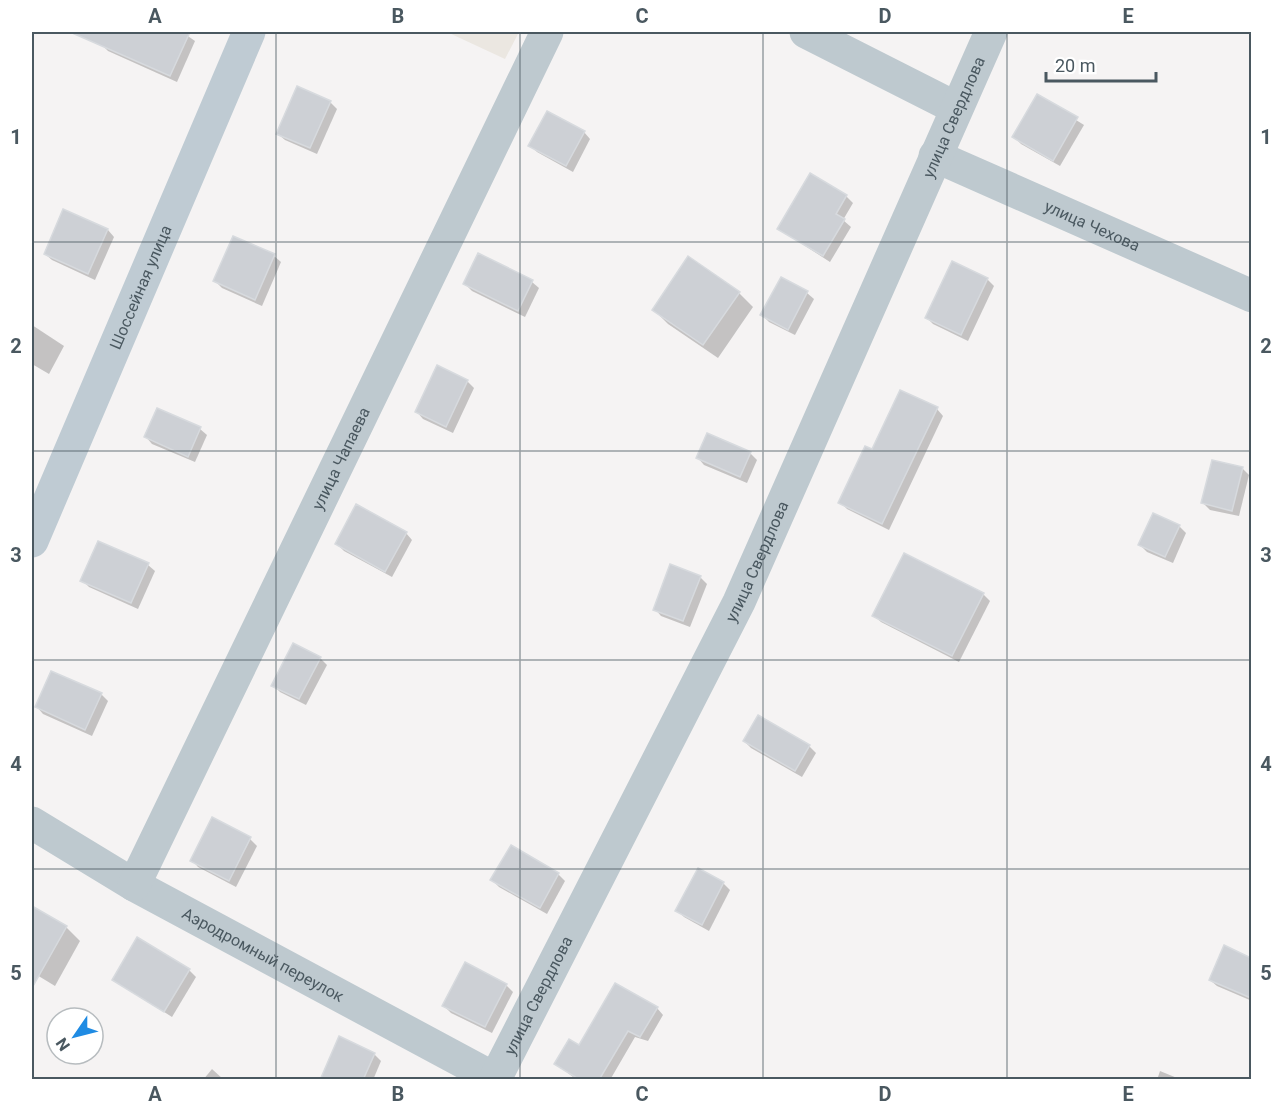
<svg xmlns="http://www.w3.org/2000/svg" width="1283" height="1111" viewBox="0 0 1283 1111" font-family="Roboto,sans-serif">
  <rect width="100%" height="100%" fill="#f5f3f3"/>
  <!-- commercial -->
  <polygon fill="#ebe7e1" points="447,32 519,32 505,59"/>
  <!-- shadow -->
  <g fill="#0003">
    <polygon points="106,32 182,32 195,41 177,82 108,51 101,44"/>
    <polygon points="1038,96 1084,125 1060,166 1021,144 1014,137"/>
    <polygon points="330,102 337,109 317,154 285,140 278,134"/>
    <polygon points="584,132 590,139 573,172 537,152 530,145"/>
    <polygon points="846,196 853,203 843,220 851,227 830,262 779,229"/>
    <polygon points="64,211 108,230 114,237 95,280 52,260 45,254"/>
    <polygon points="479,255 532,282 539,288 525,317 472,291 465,284"/>
    <polygon points="274,256 281,262 262,306 222,288 215,281"/>
    <polygon points="987,279 994,286 968,341 933,324 926,317"/>
    <polygon points="739,293 753,307 718,358 668,324 654,310"/>
    <polygon points="807,293 814,299 795,335 769,322 762,315"/>
    <polygon points="32,325 64,346 49,374 32,364"/>
    <polygon points="467,381 474,388 453,433 423,419 417,412"/>
    <polygon points="937,409 943,416 889,530 847,509 840,502 873,451"/>
    <polygon points="200,429 207,435 195,462 152,444 146,437"/>
    <polygon points="750,453 757,460 747,483 704,465 698,458"/>
    <polygon points="1242,468 1249,475 1239,516 1210,510 1203,503"/>
    <polygon points="1179,526 1186,533 1173,563 1147,552 1140,545"/>
    <polygon points="406,533 412,540 392,577 344,551 337,544"/>
    <polygon points="148,565 155,571 138,609 89,587 82,580"/>
    <polygon points="700,577 707,584 690,627 661,616 655,609"/>
    <polygon points="983,594 990,601 959,662 881,622 874,616"/>
    <polygon points="320,658 327,665 306,705 280,692 273,685"/>
    <polygon points="101,694 108,701 92,736 43,714 37,707"/>
    <polygon points="744,741 809,746 816,753 802,777 751,748"/>
    <polygon points="213,819 250,839 257,846 236,887 198,867 192,860"/>
    <polygon points="511,847 559,875 565,881 547,914 499,887 492,880"/>
    <polygon points="723,883 730,890 709,931 684,917 677,910"/>
    <polygon points="32,907 66,927 80,941 55,986 32,972"/>
    <polygon points="1225,947 1252,959 1252,1001 1217,986 1210,980"/>
    <polygon points="189,970 196,977 172,1017 114,980"/>
    <polygon points="506,985 513,992 492,1033 451,1013 444,1006"/>
    <polygon points="657,1008 663,1015 648,1041 635,1037 610,1080 577,1080 556,1064 580,1047"/>
    <polygon points="374,1054 381,1061 373,1080 322,1080"/>
    <polygon points="212,1069 224,1080 203,1080"/>
    <polygon points="1160,1071 1182,1080 1157,1080"/>
  </g>
  <!-- building -->
  <g fill="#cdd0d5" stroke="#d7dade" stroke-width="1.5">
    <polygon points="70,32 190,32 170,76"/>
    <polygon points="297,86 331,101 310,148 276,134"/>
    <polygon points="1037,94 1078,117 1053,161 1012,137"/>
    <polygon points="547,111 585,131 566,166 528,146"/>
    <polygon points="810,173 847,195 836,214 845,219 823,256 777,229"/>
    <polygon points="63,209 108,229 88,274 44,254"/>
    <polygon points="233,236 275,254 255,300 213,281"/>
    <polygon points="478,253 533,280 518,311 463,284"/>
    <polygon points="688,256 740,292 703,345 652,310"/>
    <polygon points="952,261 988,278 961,335 925,318"/>
    <polygon points="781,277 808,291 788,330 760,315"/>
    <polygon points="437,365 468,380 446,427 415,412"/>
    <polygon points="900,390 938,407 882,524 838,503 865,446 872,449"/>
    <polygon points="157,408 201,427 188,457 144,437"/>
    <polygon points="707,433 751,452 740,477 696,458"/>
    <polygon points="1212,460 1243,467 1232,511 1201,503"/>
    <polygon points="356,504 407,532 385,572 335,544"/>
    <polygon points="1153,513 1180,525 1165,557 1138,545"/>
    <polygon points="98,541 149,563 131,603 80,581"/>
    <polygon points="904,553 984,593 952,656 872,616"/>
    <polygon points="670,564 701,576 683,621 653,610"/>
    <polygon points="293,643 321,657 299,699 271,686"/>
    <polygon points="51,671 102,693 85,730 35,707"/>
    <polygon points="758,715 810,745 795,771 743,741"/>
    <polygon points="212,817 251,837 229,881 190,861"/>
    <polygon points="511,845 559,873 540,908 490,880"/>
    <polygon points="698,868 724,882 702,925 675,911"/>
    <polygon points="32,906 67,926 32,988"/>
    <polygon points="137,937 190,969 164,1012 112,980"/>
    <polygon points="1224,945 1251,958 1251,998 1209,980"/>
    <polygon points="465,962 507,984 485,1027 442,1006"/>
    <polygon points="615,983 658,1007 640,1037 628,1031 599,1080 580,1080 554,1064 569,1039 579,1045"/>
    <polygon points="339,1036 375,1053 363,1080 320,1080"/>
  </g>
  <g fill="none" stroke-linecap="round" stroke-linejoin="round">
    <!-- minor -->
    <g stroke="#bec9cf" stroke-width="33">
      <polyline points="806,32 956,108"/>
      <path id="s1" d="M935 156 1252 296"/>
      <path id="s2" d="M32 823 134 885 497 1080"/>
      <path id="s3" d="M134 885 547 32"/>
      <path id="s4" d="M495 1079 739 602 991 32"/>
    </g>
    <!-- secondary -->
    <path stroke="#bfcbd3" stroke-width="33" id="s5" d="M32 541 249 32"/>
  </g>
  <!-- grid -->
  <path fill="none" stroke="#4a5860" stroke-width="1.5" stroke-opacity="0.55" d="M276 32V1080M520 32V1080M763 32V1080M1007 32V1080M32 242H1252M32 451H1252M32 660H1252M32 869H1252"/>
  <g text-anchor="middle" dominant-baseline="central" stroke-width="4.5" stroke-linejoin="round" paint-order="stroke">
    <!-- street labels -->
    <g font-size="16" fill="#4a5860" stroke="#fff">
      <text stroke="none"><textPath href="#s4" startOffset="1066">улица Свердлова</textPath></text>
      <text stroke="none"><textPath href="#s1" startOffset="172">улица Чехова</textPath></text>
      <text stroke="none"><textPath href="#s5" startOffset="276">Шоссейная улица</textPath></text>
      <text stroke="none"><textPath href="#s3" startOffset="474">улица Чапаева</textPath></text>
      <text stroke="none"><textPath href="#s4" startOffset="580">улица Свердлова</textPath></text>
      <text stroke="none"><textPath href="#s2" startOffset="266">Аэродромный переулок</textPath></text>
      <text stroke="none"><textPath href="#s4" startOffset="94">улица Свердлова</textPath></text>
    </g>
  </g>
  <!-- border -->
  <rect width="1283" height="1111" fill="none" stroke="#ffffff" stroke-width="66"/>
  <!-- north arrow -->
  <g transform="translate(75 1036) rotate(235)"><circle r="28" fill="#ffffff" stroke="#b7bcbf" stroke-width="1.5"/>
  <path d="M0-4.5L10 22L0 15L-10 22Z" fill="#1f8be3"/>
  <text y="-9" font-size="16" font-weight="bold" text-anchor="middle" fill="#4a5860">N</text>
  </g>
  <!-- scale -->
  <path d="M1046 72v9h110v-9" fill="none" stroke="#4a5860" stroke-width="3"/>
  <text x="1055" y="72" font-size="18" fill="#4a5860" stroke="#ffffff" stroke-width="4.5" paint-order="stroke">20 m</text>
  <rect x="33" y="33" width="1217" height="1045" fill="none" stroke="#4a5860" stroke-width="2"/>
  <g font-size="20" text-anchor="middle" font-weight="bold" fill="#4a5860">
    <text x="155" y="23">A</text>
    <text x="398" y="23">B</text>
    <text x="642" y="23">C</text>
    <text x="885" y="23">D</text>
    <text x="1128" y="23">E</text>
    <text x="16" y="144">1</text>
    <text x="1266" y="144">1</text>
    <text x="16" y="353">2</text>
    <text x="1266" y="353">2</text>
    <text x="16" y="562">3</text>
    <text x="1266" y="562">3</text>
    <text x="16" y="771">4</text>
    <text x="1266" y="771">4</text>
    <text x="16" y="980">5</text>
    <text x="1266" y="980">5</text>
    <text x="155" y="1101">A</text>
    <text x="398" y="1101">B</text>
    <text x="642" y="1101">C</text>
    <text x="885" y="1101">D</text>
    <text x="1128" y="1101">E</text>
  </g>
</svg>
